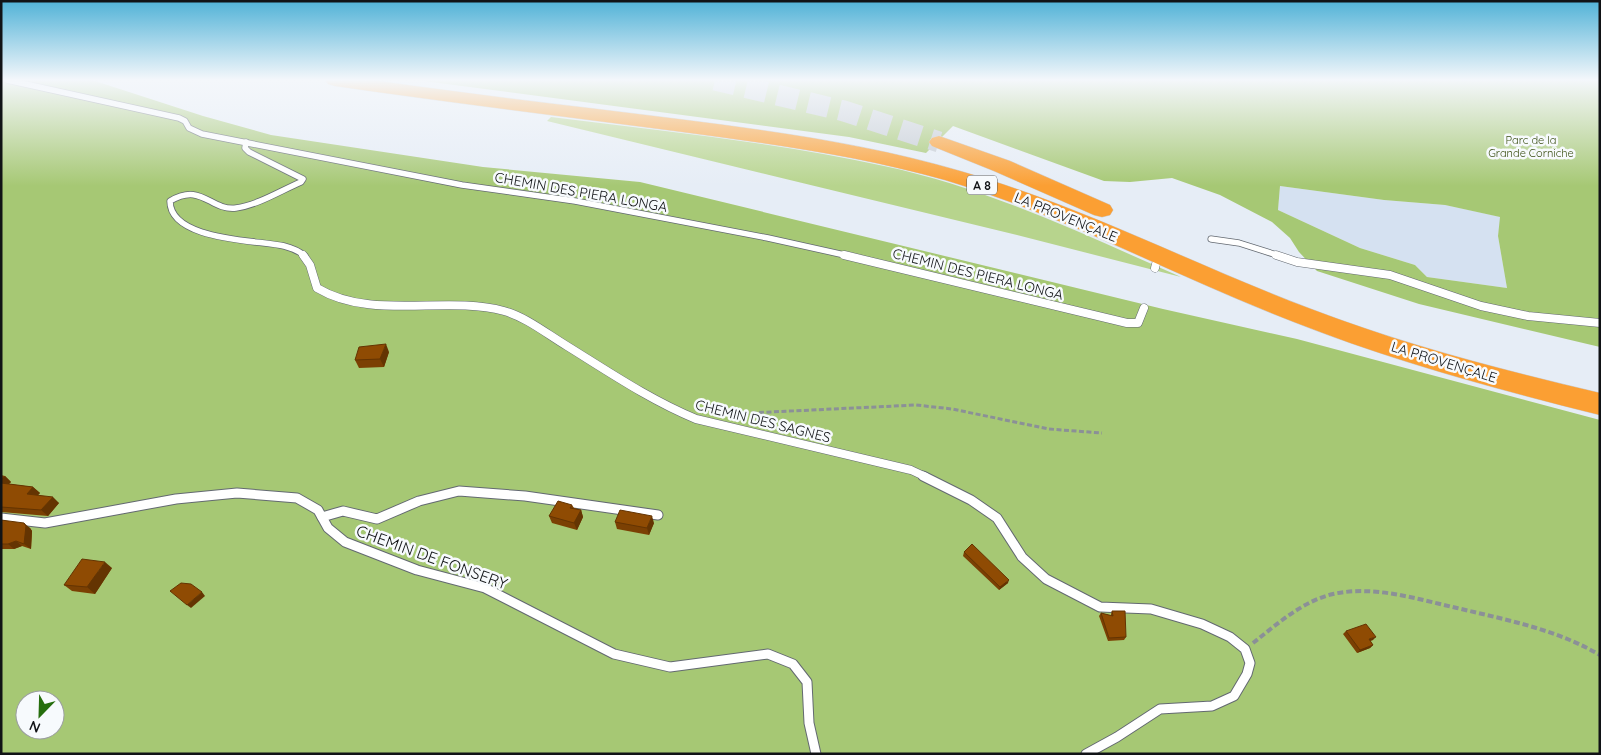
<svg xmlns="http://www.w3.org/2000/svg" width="1601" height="755" viewBox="0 0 1601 755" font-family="Quicksand,sans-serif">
  <rect width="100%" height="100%" fill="#e6edf6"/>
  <!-- built -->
  <polygon fill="#d5e1f1" points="1280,186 1384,200 1445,205 1501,217 1498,236 1507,288 1427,277 1415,265 1360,248 1278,210"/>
  <!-- green -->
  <path fill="#b7d48d" d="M551 117C662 131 775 142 884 166 988 188 1085 235 1181 277L1017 235 547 121Z"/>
  <!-- forest -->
  <g fill="#a6c874" fill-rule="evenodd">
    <path d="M1 80H92L203 116 271 135 483 167 640 182 1163 309 1297 339 1600 420V754H1ZM25 700H55V730H25Z"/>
    <path d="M416 80H1600V347L1419 304 1317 271 1299 252 1290 238 1272 222 1220 195 1172 178 1130 182 1104 181 953 126 926 153 849 137ZM1280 186 1384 200 1445 205 1500 217 1498 236 1507 288 1427 277 1415 265 1360 248 1278 210Z"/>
  </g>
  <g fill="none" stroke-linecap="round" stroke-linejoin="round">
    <!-- motorway-tunnel -->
    <polyline stroke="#c6ccd4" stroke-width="21" stroke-dasharray="21 11" stroke-linecap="butt" points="715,80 844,111 939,142"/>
    <defs>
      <g id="service-far2">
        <polyline points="7,80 179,118 185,121 189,128 202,134 462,185 575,201 768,238 849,256"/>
        <path d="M246 142 245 148 249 152 303 179 301 182C280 191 258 205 236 208 210 211 202 182 170 201 170 241 258 240 284 246 292 248 299 251 305 256"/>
        <polyline points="1211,239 1239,243 1280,256"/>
      </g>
      <g id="service-far1">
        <path d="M303 255 310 265 317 288C372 321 445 295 504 311 526 317 547 334 567 346 609 372 650 400 696 419L911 470 926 477"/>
        <polyline points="844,255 1127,323 1138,323 1144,308"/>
        <polyline points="1276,255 1297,262 1390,275 1481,306 1528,316 1600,323"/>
        <polyline points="1155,268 1156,264"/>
      </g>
      <g id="service">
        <polyline points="923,476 971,500 997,518 1022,557 1046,579 1100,607 1151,609 1202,624 1230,637 1245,649 1250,663 1247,674 1234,696 1212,706 1160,709 1117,737 1086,754"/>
        <polyline points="322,517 343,511 377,519 419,501 459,491 525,496 658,515"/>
        <polyline points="1,518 45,523 176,499 237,493 297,498 318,510 328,528 345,542 417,570 485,588 614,654 670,667 768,654 793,664 807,682 809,723 816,754"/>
      </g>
      <g id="motorway">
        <path d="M325 80H373C474 95 576 106 678 119 773 131 868 144 960 171 1082 206 1194 265 1311 309 1405 345 1502 370 1600 393V415C1496 389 1393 361 1294 322 1177 277 1066 216 945 180 857 155 766 143 675 131 576 118 477 106 377 92L335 86 328 84Z"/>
        <polygon points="939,136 1010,161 1110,205 1113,210 1110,215 1102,217 1094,215 994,171 932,146 929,142 932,138"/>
      </g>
    </defs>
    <!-- service-far2 casing -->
    <use href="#service-far2" stroke="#636971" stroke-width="7"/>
    <!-- service-far1 casing -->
    <use href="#service-far1" stroke="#636971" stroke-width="9"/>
    <!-- service casing -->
    <use href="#service" stroke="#636971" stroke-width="11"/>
    <!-- motorway casing -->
    <use href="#motorway" stroke="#cbcbcc" stroke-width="1"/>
    <!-- path-far1 -->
    <polyline stroke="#8b9097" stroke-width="3" stroke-dasharray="5 2.5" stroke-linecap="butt" points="729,414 916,405 952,409 1049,429 1102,433"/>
    <!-- path -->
    <path stroke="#8b9097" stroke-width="4" stroke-dasharray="6 3" stroke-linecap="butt" d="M1253 643C1277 624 1303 601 1333 594 1374 585 1417 599 1457 608 1507 620 1555 629 1600 655"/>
    <!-- service-far2 -->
    <use href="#service-far2" stroke="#fff" stroke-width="5.5"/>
    <!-- service-far1 -->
    <use href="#service-far1" stroke="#fff" stroke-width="8"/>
    <!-- service -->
    <use href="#service" stroke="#fff" stroke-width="9"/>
    <!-- motorway -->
    <use href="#motorway" fill="#fb9f33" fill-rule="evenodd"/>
  </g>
  <!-- wall -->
  <g fill="#7b4003">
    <polygon points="389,352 384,367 359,368 355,360"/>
    <polygon points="1,475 5,476 11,482 9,484 33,487 40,493 37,495 59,503 48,516 1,512"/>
    <polygon points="572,505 574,508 581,510 583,517 577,530 552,523 549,516"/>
    <polygon points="1,520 30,528 32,531 31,549 22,546 14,549 1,549"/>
    <polygon points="615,522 654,523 649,535 617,529"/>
    <polygon points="964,552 1008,583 999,590 963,556"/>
    <polygon points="112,568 95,594 72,591 64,585"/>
    <polygon points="1112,611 1126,637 1124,640 1108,641 1099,616 1101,613 1111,616 1111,614"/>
    <polygon points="1346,631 1373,640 1370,641 1373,645 1370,648 1357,653 1343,634"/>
  </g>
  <!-- shaded-wall -->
  <g fill="#643402">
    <polygon points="386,344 389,352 384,367 380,359"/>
    <polygon points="5,476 11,482 4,488 1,486 1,479"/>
    <polygon points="33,487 40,493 34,500 27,494"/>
    <polygon points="53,497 59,503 48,516 41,510"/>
    <polygon points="581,510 583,517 577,530 574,523"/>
    <polygon points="652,516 654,523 649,535 647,528"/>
    <polygon points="24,523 30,528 32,531 31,549 24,544"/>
    <polygon points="16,541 22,546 14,549 8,544"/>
    <polygon points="105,562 112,568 95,594 87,587"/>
    <polygon points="1009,580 1008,583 999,590 1000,587"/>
    <polygon points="202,592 205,596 191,608 187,605"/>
    <polygon points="1376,637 1373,640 1365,642 1369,639"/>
    <polygon points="1373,645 1370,648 1357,653 1360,650"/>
  </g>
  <!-- building -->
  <g fill="#8f4b03" stroke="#643402">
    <polygon points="386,344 380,359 355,360 359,347"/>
    <polygon points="1,483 33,487 27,494 53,497 41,510 1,507"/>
    <polygon points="558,501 572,505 570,508 581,510 574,523 549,516"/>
    <polygon points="620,510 652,516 647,528 615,522"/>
    <polygon points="1,520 24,523 26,526 24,544 16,541 8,544 1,544"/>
    <polygon points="972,544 1009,580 1000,587 964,552"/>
    <polygon points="82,559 105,562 87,587 64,585"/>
    <polygon points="181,583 191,584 202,592 187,605 170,591"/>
    <polygon points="1112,611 1125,611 1126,637 1109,638 1101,613 1113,616"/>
    <polygon points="1366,624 1376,637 1369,639 1373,645 1360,650 1346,631"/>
  </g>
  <!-- sky -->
  <linearGradient id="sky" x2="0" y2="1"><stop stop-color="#50b2d7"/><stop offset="0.43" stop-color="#f4f7fb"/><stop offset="1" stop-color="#f4f7fb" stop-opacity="0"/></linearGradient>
  <rect width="1601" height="186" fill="url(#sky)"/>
  <g text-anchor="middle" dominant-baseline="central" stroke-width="5" stroke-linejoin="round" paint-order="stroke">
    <!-- far-park labels -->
    <g font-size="11" fill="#394e12" stroke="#f7fafd">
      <text x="1531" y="140">Parc de la<tspan x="1531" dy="13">Grande Corniche</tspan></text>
    </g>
    <!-- shield labels -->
    <rect fill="#f7fafd" stroke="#56585b" stroke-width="1" x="967" y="175.5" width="30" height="19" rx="4"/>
    <g font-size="12" font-weight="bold" fill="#111316">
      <text x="982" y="185">A 8</text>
    </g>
    <!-- street labels -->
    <g font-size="14" fill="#111316" stroke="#f7fafd">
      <text transform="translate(581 192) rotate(10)">CHEMIN DES PIERA LONGA</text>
      <text transform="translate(1066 217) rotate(22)">LA PROVENÇALE</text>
      <text transform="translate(978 274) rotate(14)">CHEMIN DES PIERA LONGA</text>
      <text transform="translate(1444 362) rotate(17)">LA PROVENÇALE</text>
      <text transform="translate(763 421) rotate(14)">CHEMIN DES SAGNES</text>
    </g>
    <!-- near-street labels -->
    <g font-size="16" fill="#111316" stroke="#f7fafd">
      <text transform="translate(432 557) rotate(20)">CHEMIN DE FONSERY</text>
    </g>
  </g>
  <!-- border -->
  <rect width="1601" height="755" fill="none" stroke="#111316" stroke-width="5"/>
  <!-- north arrow -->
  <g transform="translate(40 715) rotate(203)"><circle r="24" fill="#f7fafd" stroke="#9b9ea1"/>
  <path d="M0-4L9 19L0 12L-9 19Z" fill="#266e0e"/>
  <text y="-8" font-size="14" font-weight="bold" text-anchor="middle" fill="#111316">N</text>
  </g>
</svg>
